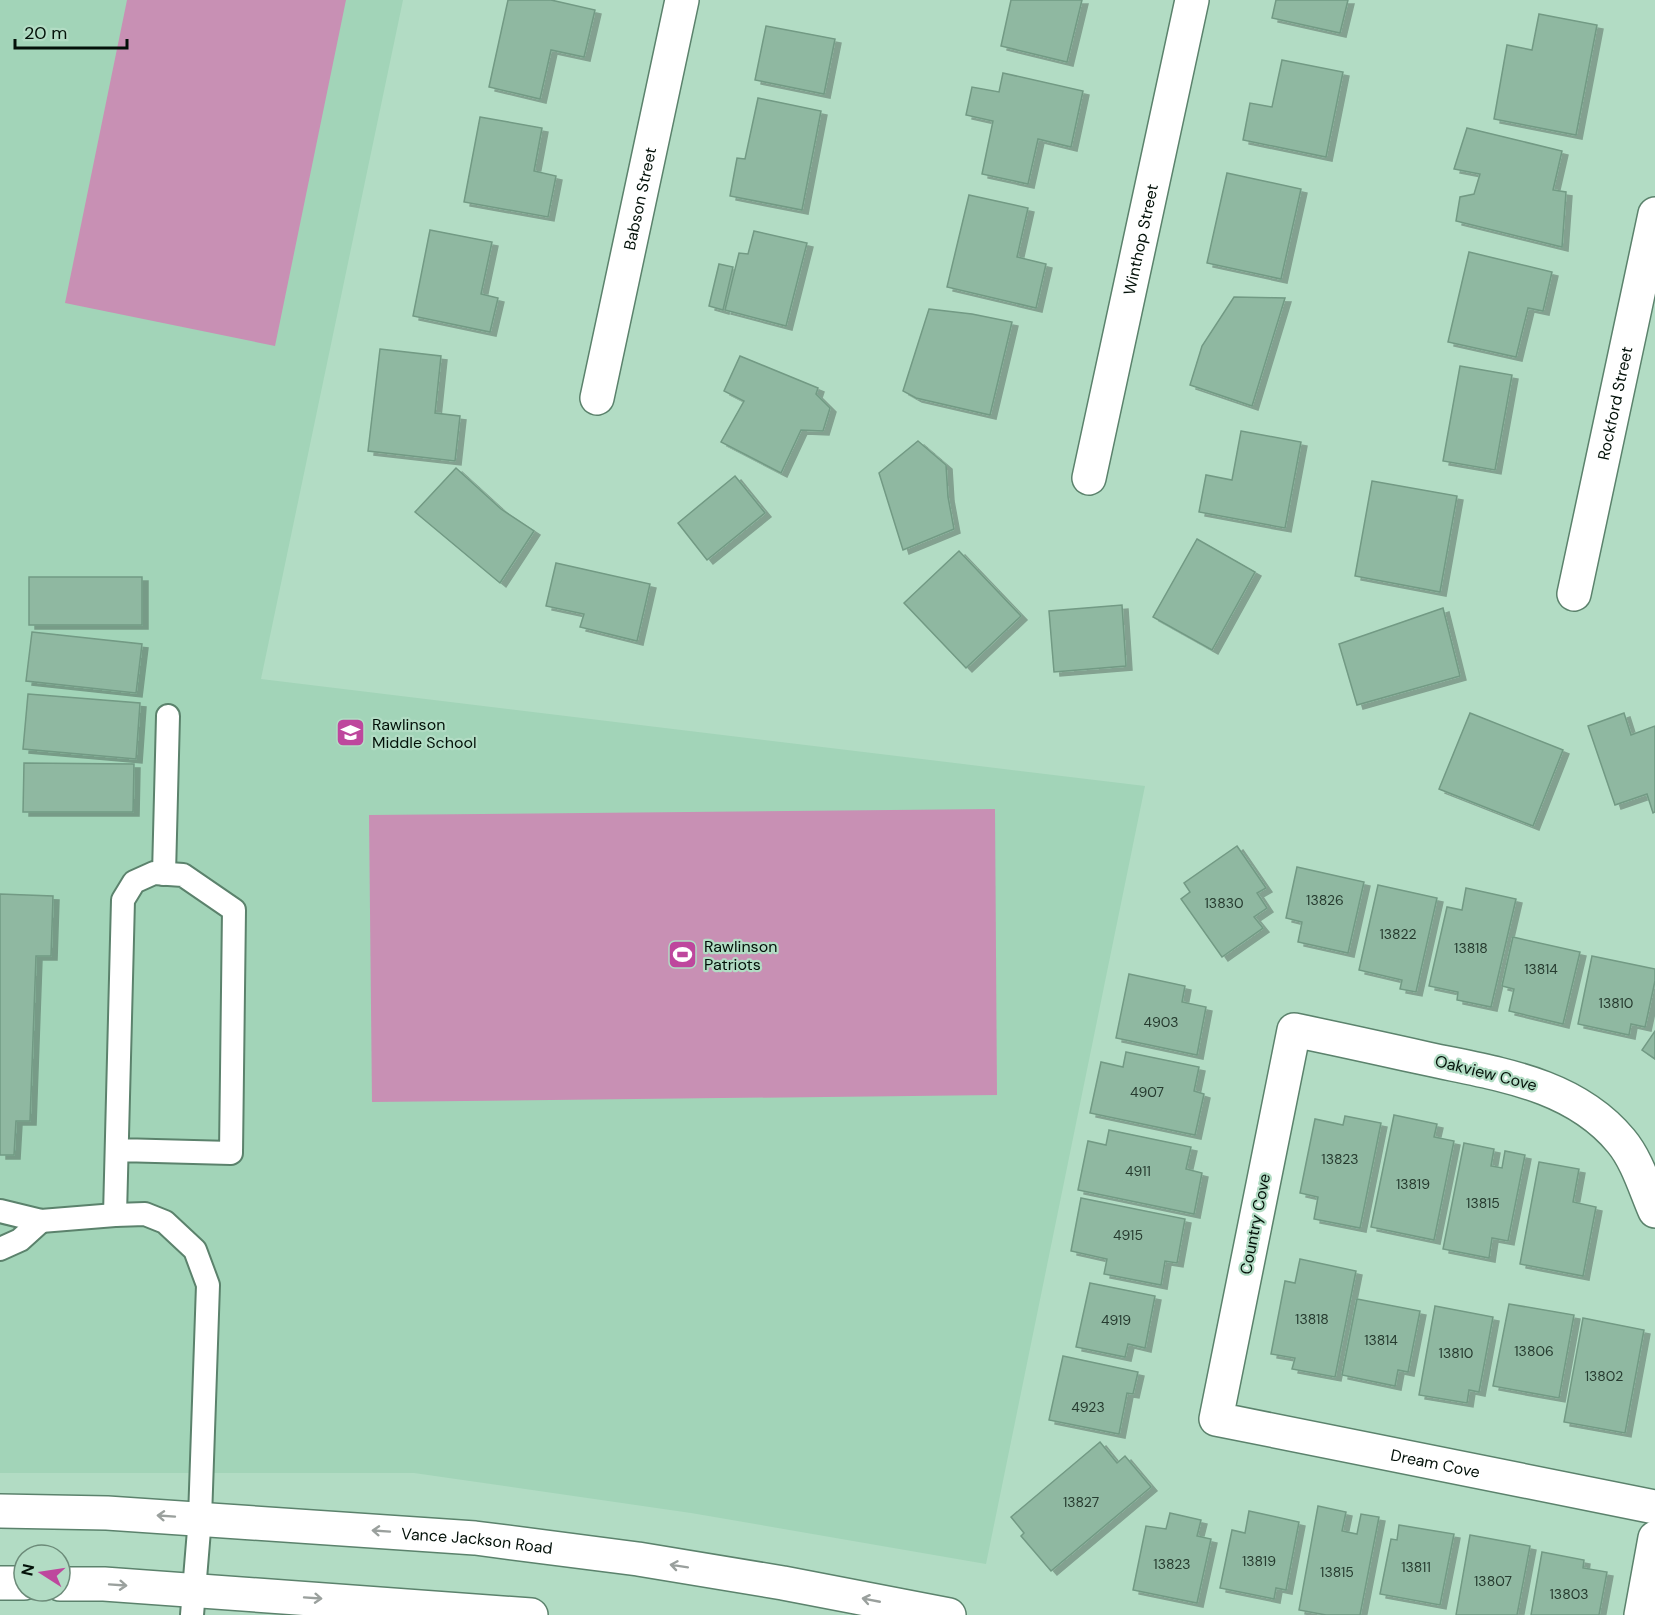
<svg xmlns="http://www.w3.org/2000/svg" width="1655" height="1615" viewBox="0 0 1655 1615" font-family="'DM Sans',sans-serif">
  <defs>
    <filter id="shadow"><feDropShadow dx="6" dy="4" stdDeviation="0" flood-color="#0004"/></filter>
  </defs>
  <rect width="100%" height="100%" fill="#b2dcc4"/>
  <!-- built -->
  <polygon fill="#a2d4b8" points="0,0 403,0 261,679 1145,786 986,1564 691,1513 414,1473 0,1473"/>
  <!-- green -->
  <g fill="#c890b4">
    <polygon points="127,0 346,0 275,346 65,303"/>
    <polygon points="995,809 997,1095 372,1102 369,815"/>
  </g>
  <!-- building -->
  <g fill="#8fb8a1" stroke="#729a84" stroke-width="1.5" filter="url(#shadow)">
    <polygon points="508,0 551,0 595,10 584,57 551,50 540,99 489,87"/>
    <polygon points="1011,0 1082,0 1067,62 1001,46"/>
    <polygon points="1276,0 1348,0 1340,33 1272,18"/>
    <polygon points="1539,14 1597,25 1576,135 1494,119 1507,45 1532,50"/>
    <polygon points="766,26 835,39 824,94 755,80"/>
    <polygon points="1282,60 1343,72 1326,157 1243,140 1250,103 1272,107"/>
    <polygon points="1003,73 1083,91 1071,147 1038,139 1028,184 982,174 993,121 966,115 972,87 999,92"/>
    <polygon points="758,98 821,111 802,210 730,196 737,158 745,159"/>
    <polygon points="480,117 542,128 534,171 556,176 548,217 464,202"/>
    <polygon points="1467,128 1562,151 1553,190 1566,192 1562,247 1456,221 1460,197 1474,194 1480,174 1454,169"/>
    <polygon points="1227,173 1301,189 1281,279 1207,263"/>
    <polygon points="969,195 1028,208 1017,257 1046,264 1036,308 947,287"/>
    <polygon points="430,230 492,242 481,294 498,298 490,332 413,316"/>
    <polygon points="754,231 807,243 786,326 725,310 739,253 748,254"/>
    <polygon points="1469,252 1552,272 1543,311 1528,308 1516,357 1448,342"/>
    <polygon points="719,264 733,267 723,310 709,306"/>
    <polygon points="1234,297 1285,298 1252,406 1190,385 1202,346"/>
    <polygon points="929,309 972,314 1012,322 990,415 916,398 903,391"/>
    <polygon points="380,349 441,356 435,413 460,416 455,461 368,451"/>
    <polygon points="740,356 818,388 816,394 830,408 823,431 801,430 781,473 721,442 744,401 724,391"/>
    <polygon points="1460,366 1512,375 1495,470 1443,461"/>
    <polygon points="1241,431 1301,442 1285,528 1199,512 1206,475 1232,480"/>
    <polygon points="918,441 946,465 948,497 954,529 903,550 879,473"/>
    <polygon points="456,468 501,509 534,531 500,583 415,512"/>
    <polygon points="735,476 765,513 707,560 678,523"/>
    <polygon points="1372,481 1457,496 1440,592 1355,576"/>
    <polygon points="1197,539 1255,572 1212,650 1153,617"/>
    <polygon points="959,551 1021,616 966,668 904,603"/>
    <polygon points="556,563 650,584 637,641 580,627 584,614 546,606"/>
    <rect x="29" y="577" width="113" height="48"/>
    <polygon points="1122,605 1126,666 1054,672 1049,611"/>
    <polygon points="1443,608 1460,676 1357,705 1339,644"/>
    <polygon points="32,632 142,644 136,693 26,681"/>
    <polygon points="28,694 140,703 136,759 23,749"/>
    <polygon points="1470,713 1563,750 1533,826 1439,789"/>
    <polygon points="1624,713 1631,735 1655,726 1655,812 1653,813 1647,794 1615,805 1588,726"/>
    <polygon points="24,763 134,764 133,812 23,812"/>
    <polygon points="1237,846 1266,888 1257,893 1267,908 1254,917 1263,928 1222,957 1181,899 1190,892 1184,883"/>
    <polygon points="1297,867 1364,882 1348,953 1298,942 1302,922 1286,918"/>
    <polygon points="1378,885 1437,898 1416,992 1400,989 1402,980 1359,970"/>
    <polygon points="1466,888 1516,899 1491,1007 1457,1000 1458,992 1429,986 1447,907 1462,910"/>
    <polygon points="0,894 53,896 51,956 36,956 30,1121 16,1121 14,1155 0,1155"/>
    <polygon points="1513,937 1580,952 1563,1024 1509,1011 1514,989 1502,986"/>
    <polygon points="1592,956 1655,969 1655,981 1645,1027 1631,1024 1629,1035 1578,1024"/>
    <polygon points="1129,974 1185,986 1182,1002 1206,1007 1197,1055 1116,1038"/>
    <polygon points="1655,1031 1655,1059 1642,1050"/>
    <polygon points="1126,1052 1199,1067 1194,1091 1204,1094 1195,1135 1090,1113 1101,1062 1123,1067"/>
    <polygon points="1394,1115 1437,1124 1434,1137 1454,1141 1434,1240 1371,1227"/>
    <polygon points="1345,1116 1381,1123 1360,1228 1314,1219 1318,1197 1300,1193 1315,1119 1343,1125"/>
    <polygon points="1109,1130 1191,1147 1186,1169 1202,1173 1194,1214 1078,1190 1088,1141 1106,1145"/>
    <polygon points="1464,1143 1494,1149 1491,1166 1502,1168 1505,1151 1525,1155 1508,1241 1492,1238 1489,1258 1443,1249"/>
    <polygon points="1539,1162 1579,1169 1573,1202 1596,1207 1583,1276 1520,1264"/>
    <polygon points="1081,1198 1185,1219 1177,1263 1165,1261 1161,1285 1104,1274 1107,1259 1071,1251"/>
    <polygon points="1300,1259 1356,1271 1335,1377 1292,1369 1295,1358 1271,1354 1285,1281 1295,1283"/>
    <polygon points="1090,1283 1155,1296 1145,1348 1128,1344 1125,1357 1076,1347"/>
    <polygon points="1357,1299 1420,1311 1408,1372 1398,1370 1395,1386 1342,1375"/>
    <polygon points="1509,1304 1574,1315 1559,1398 1493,1386"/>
    <polygon points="1435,1306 1493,1317 1479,1392 1469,1390 1467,1403 1419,1395"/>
    <polygon points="1583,1318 1644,1330 1625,1433 1564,1422"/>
    <polygon points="1063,1356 1138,1372 1133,1394 1127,1393 1119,1434 1049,1420"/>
    <polygon points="1100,1442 1117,1463 1125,1456 1151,1487 1051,1571 1021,1536 1024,1533 1011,1517"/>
    <polygon points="1318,1506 1346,1512 1342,1531 1357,1534 1361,1514 1379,1517 1360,1615 1326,1615 1299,1610"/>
    <polygon points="1249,1511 1299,1522 1286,1590 1276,1588 1274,1599 1220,1588 1232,1530 1245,1533"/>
    <polygon points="1170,1513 1201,1520 1197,1536 1211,1539 1197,1603 1133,1590 1146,1526 1166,1529"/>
    <polygon points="1399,1525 1454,1534 1440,1605 1380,1594 1391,1539 1397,1540"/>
    <polygon points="1470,1535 1530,1546 1517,1615 1456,1615"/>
    <polygon points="1542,1552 1584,1560 1583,1568 1607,1572 1599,1615 1531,1615"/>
  </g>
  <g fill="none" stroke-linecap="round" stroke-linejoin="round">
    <defs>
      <g id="service">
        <polyline points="164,874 168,716"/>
        <polyline points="0,1211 41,1221 115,1215 145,1214 165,1222 195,1250 208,1285 200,1518 192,1615"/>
        <polyline points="115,1215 123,900 134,882 154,873 183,875 234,910 231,1153 118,1150"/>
        <polyline points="0,1249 20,1240 41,1221"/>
      </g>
      <g id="minor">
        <path id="s1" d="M597 398 682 0"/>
        <path id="s2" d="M1089 478 1192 0"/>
        <path id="s3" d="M1574 594 1655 214"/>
        <path id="s4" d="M1655 1211C1645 1188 1637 1160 1621 1141 1573 1083 1497 1074 1428 1059 1383 1049 1338 1039 1294 1030L1216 1419 1655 1507"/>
        <polyline points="1641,1615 1655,1538"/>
      </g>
      <g id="secondary">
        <path id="s5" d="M0 1511 107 1513 475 1538 638 1559 783 1583 949 1615"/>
        <polyline points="0,1583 24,1583"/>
        <polyline points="60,1584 104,1584 531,1615"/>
      </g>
    </defs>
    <!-- service casing -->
    <use href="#service" stroke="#5b826c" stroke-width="26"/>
    <!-- minor casing -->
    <use href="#minor" stroke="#5b826c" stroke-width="36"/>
    <!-- secondary casing -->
    <use href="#secondary" stroke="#5b826c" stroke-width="36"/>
    <!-- service -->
    <use href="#service" stroke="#fff" stroke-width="22"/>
    <!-- minor -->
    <use href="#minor" stroke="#fff" stroke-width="33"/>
    <!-- secondary -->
    <use href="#secondary" stroke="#fff" stroke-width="33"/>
  </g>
  <!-- one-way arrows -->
  <defs><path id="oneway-shaft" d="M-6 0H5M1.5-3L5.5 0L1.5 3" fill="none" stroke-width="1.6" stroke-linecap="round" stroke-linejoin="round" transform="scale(1.5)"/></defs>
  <g stroke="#9aa09d">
    <use href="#oneway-shaft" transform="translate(166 1516) rotate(-176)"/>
    <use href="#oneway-shaft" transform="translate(381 1531) rotate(-176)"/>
    <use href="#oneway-shaft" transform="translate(679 1566) rotate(-171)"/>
    <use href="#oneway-shaft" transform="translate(118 1585) rotate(4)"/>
    <use href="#oneway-shaft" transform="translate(313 1598) rotate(4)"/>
    <use href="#oneway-shaft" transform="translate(871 1600) rotate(-169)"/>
  </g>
  <!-- icons -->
  <defs>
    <symbol id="school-square" viewBox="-11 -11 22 22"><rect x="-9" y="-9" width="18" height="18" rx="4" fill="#be479d" stroke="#b2dcc4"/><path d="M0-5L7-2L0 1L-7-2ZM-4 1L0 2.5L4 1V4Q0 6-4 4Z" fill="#fff"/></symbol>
    <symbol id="stadium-square" viewBox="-11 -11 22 22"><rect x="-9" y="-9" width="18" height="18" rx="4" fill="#be479d" stroke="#b2dcc4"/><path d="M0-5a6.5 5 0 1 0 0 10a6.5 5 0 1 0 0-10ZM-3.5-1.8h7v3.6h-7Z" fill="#fff"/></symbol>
  </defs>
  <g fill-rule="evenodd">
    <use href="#school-square" x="334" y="716" width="33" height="33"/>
    <use href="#stadium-square" x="666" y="938" width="33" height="33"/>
  </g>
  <g text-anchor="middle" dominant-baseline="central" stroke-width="4.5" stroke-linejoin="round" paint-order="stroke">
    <!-- number labels -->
    <g font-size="14" fill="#263b2f">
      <text x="1325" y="900">13826</text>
      <text x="1224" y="903">13830</text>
      <text x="1398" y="934">13822</text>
      <text x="1471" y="948">13818</text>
      <text x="1541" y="969">13814</text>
      <text x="1616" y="1003">13810</text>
      <text x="1161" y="1022">4903</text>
      <text x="1147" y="1092">4907</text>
      <text x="1340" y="1159">13823</text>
      <text x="1138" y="1171">4911</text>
      <text x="1413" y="1184">13819</text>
      <text x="1483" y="1203">13815</text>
      <text x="1128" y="1235">4915</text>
      <text x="1312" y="1319">13818</text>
      <text x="1116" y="1320">4919</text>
      <text x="1381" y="1340">13814</text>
      <text x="1534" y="1351">13806</text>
      <text x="1456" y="1353">13810</text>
      <text x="1604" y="1376">13802</text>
      <text x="1088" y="1407">4923</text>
      <text x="1081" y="1502">13827</text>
      <text x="1259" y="1561">13819</text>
      <text x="1172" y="1564">13823</text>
      <text x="1416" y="1567">13811</text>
      <text x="1337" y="1572">13815</text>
      <text x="1493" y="1581">13807</text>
      <text x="1569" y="1594">13803</text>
    </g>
    <!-- street labels -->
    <g font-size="16" fill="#031109" stroke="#b2dcc4">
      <text stroke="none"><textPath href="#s1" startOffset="204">Babson Street</textPath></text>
      <text stroke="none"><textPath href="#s2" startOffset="244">Winthop Street</textPath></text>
      <text stroke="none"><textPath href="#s3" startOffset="195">Rockford Street</textPath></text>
      <text transform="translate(1486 1073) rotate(14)">Oakview Cove</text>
      <text transform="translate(1255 1224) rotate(-79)">Country Cove</text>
      <text stroke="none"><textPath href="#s4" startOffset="1050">Dream Cove</textPath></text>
      <text stroke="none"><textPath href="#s5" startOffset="478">Vance Jackson Road</textPath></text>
    </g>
    <!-- poi labels -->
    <g font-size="16" fill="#031109" stroke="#b2dcc4" text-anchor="start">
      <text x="372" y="724">Rawlinson<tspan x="372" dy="18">Middle School</tspan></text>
      <text x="704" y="946">Rawlinson<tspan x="704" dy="18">Patriots</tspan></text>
    </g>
  </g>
  <!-- north arrow -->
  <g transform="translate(42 1573) rotate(282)"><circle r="28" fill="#b2dcc4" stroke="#6c8b79" stroke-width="1.5"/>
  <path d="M0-4.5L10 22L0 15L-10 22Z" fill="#be479d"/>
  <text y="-9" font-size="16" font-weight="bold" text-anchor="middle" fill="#031109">N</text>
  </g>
  <!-- scale -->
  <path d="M15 39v9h112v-9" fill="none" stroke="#031109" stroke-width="3"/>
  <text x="24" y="39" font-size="18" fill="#031109" stroke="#b2dcc4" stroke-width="4.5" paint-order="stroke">20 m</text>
</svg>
